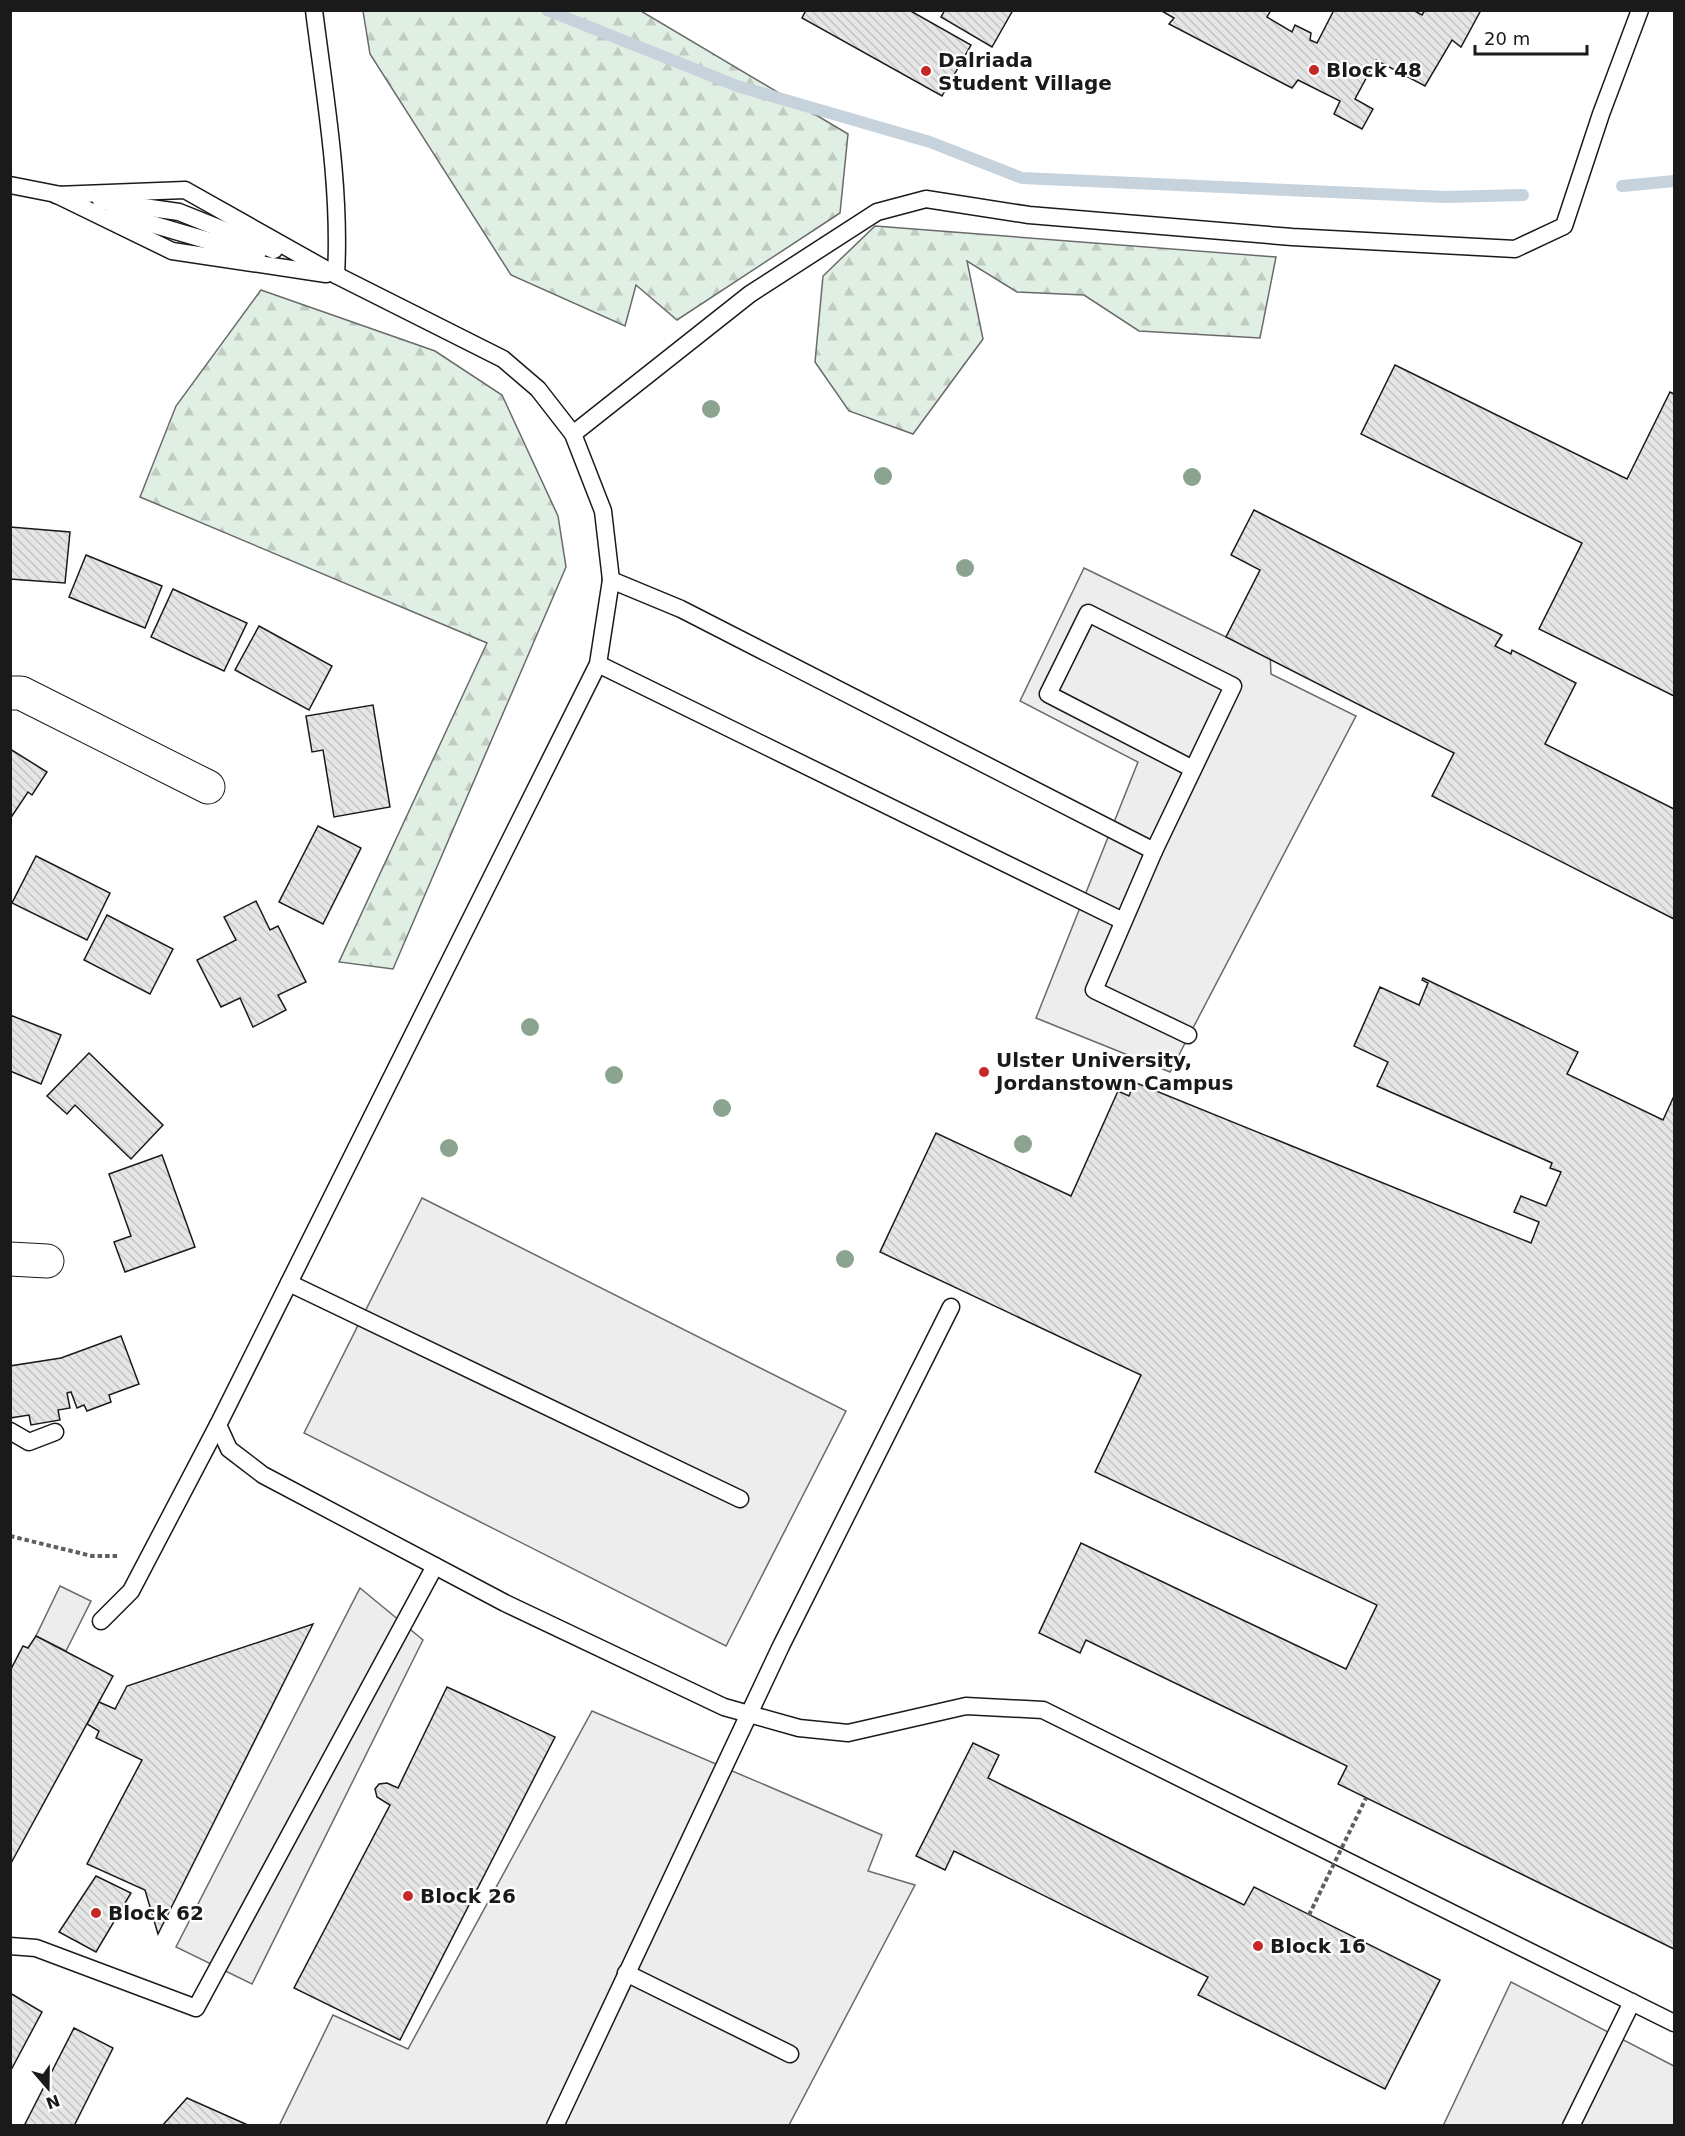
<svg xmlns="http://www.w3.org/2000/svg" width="1685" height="2136" viewBox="0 0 1685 2136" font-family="'DejaVu Sans',sans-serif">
  <defs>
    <pattern id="forest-firs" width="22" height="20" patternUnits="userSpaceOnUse" patternTransform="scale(1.5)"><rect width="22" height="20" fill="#e0efe3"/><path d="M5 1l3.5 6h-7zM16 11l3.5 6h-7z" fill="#c0ccc2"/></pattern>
    <pattern id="building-back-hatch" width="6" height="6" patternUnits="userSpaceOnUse" patternTransform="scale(1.5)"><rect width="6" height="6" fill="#e6e6e6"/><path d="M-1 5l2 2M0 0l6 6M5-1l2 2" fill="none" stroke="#c5c5c5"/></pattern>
  </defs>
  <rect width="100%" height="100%" fill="#fff"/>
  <!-- forest -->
  <g fill="url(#forest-firs)" stroke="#6a6a6a" stroke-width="1.5">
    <polygon points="363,11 641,11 848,134 840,213 677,320 636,285 625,326 511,275 370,54"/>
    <polygon points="875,226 1276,257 1260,338 1139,331 1084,295 1017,292 967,261 983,339 913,434 849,411 815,362 823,276"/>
    <polygon points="261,290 435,351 502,395 558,516 566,567 393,969 339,962 487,643 140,497 176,406"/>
  </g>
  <!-- parking -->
  <g fill="#ededed" stroke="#6a6a6a" stroke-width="1.5">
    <polygon points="1084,568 1226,637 1270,651 1271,674 1356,716 1170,1072 1036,1018 1138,762 1020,701"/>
    <polygon points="422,1198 846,1411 726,1646 304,1433"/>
    <polygon points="60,1586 91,1601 66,1651 36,1636"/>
    <polygon points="360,1588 423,1640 252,1984 176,1947"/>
    <polygon points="592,1711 882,1835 868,1871 915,1885 789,2125 279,2126 333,2015 408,2049"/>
    <polygon points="1511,1982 1674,2066 1674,2125 1443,2126"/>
  </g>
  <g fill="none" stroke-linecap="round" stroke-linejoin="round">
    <!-- stream -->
    <g stroke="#c6d2dc" stroke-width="12">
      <polyline points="547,10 737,86 930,142 1022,178 1445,197 1523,195"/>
      <polyline points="1622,186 1674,181"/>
    </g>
  </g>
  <!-- building -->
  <g fill="url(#building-back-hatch)" stroke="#1a1a1a" stroke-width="1.5">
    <polygon points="806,10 909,10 971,45 942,96 802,18"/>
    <polygon points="945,10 1013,10 992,47 941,17"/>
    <polygon points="1160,10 1271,10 1267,17 1292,32 1295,25 1311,33 1310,40 1317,43 1334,10 1413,10 1422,15 1425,10 1481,10 1461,47 1452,40 1425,86 1376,60 1355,99 1373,109 1362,129 1334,114 1340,101 1298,80 1292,88 1169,24 1174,18"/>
    <polygon points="1395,365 1627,479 1670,392 1674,394 1674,696 1539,629 1582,543 1361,434"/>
    <polygon points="1254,510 1502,635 1495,646 1511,654 1512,650 1576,683 1545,744 1674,809 1674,919 1432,796 1454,753 1226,637 1260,570 1231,555"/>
    <polygon points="10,527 70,532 65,583 10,579"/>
    <polygon points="86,555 162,586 145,628 69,597"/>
    <polygon points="173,589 247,623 224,671 151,637"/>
    <polygon points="259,626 332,666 309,710 235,670"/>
    <polygon points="373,705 390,807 334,817 323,750 312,752 306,716"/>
    <polygon points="10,749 47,772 32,795 28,792 10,819"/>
    <polygon points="318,826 361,848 323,924 279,902"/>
    <polygon points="36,856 110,893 87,940 12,903"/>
    <polygon points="256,901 270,930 278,926 306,982 278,995 286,1010 253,1027 240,998 221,1007 197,960 236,940 224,917"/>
    <polygon points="107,915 173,949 150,994 84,960"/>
    <polygon points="1423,978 1578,1052 1567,1074 1663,1120 1674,1096 1674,1949 1338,1784 1347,1766 1086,1640 1080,1653 1039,1633 1081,1543 1346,1669 1377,1605 1095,1472 1141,1375 880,1252 936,1133 1071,1196 1118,1091 1129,1096 1134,1082 1531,1243 1539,1222 1514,1212 1521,1196 1546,1206 1561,1172 1550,1168 1552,1163 1377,1086 1388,1062 1354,1046 1380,987 1419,1005 1428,983 1422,980"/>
    <polygon points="10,1015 61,1035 41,1084 10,1071"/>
    <polygon points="89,1053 163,1125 131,1159 75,1105 67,1114 47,1096"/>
    <polygon points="162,1155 195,1247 125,1272 114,1242 131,1236 109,1174"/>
    <polygon points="121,1336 139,1384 109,1395 111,1402 87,1411 84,1405 77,1408 71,1392 67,1393 70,1408 58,1410 60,1420 31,1425 29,1415 10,1418 10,1366 61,1358"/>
    <polygon points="313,1624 158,1934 145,1890 87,1864 142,1760 96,1738 99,1731 87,1724 99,1702 115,1709 127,1686"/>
    <polygon points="36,1636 113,1676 10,1865 10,1671 23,1646 28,1648"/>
    <polygon points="447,1687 555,1737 400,2040 294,1988 390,1805 377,1797 375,1789 379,1784 387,1783 398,1788"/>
    <polygon points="973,1743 999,1755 988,1778 1244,1905 1254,1887 1440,1980 1385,2089 1198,1995 1208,1977 954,1851 945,1870 916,1856"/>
    <polygon points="96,1876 131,1893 96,1952 59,1932"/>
    <polygon points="10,1993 42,2012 10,2072"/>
    <polygon points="74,2028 113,2048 74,2126 24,2126"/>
    <polygon points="187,2098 250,2126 162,2126"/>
  </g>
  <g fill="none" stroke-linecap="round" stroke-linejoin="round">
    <defs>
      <g id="service">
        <path d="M314 10C325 98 341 187 336 275"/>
        <polyline points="10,185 66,196"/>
        <polyline points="56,195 185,190 336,275 503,359 538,389 573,434 603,511 611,580 598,664 218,1425 229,1449 263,1475 505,1603 724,1707 799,1728 848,1733 966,1706 1043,1710 1674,2023"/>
        <polyline points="57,195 172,251 326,274"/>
        <polyline points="101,201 179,212 274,250"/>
        <polyline points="114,213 257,255"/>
        <polyline points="573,434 750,294 877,212 926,199 1029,215 1292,237 1515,249 1564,226 1601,114 1640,10"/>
        <polyline points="611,580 681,609 1154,851"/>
        <polyline points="598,664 1123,921"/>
        <polyline points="1188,1035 1094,990 1154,851 1233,686 1088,613 1048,694 1193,769"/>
        <polyline points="289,1283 740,1499"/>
        <polyline points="10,1431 29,1442 55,1432"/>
        <polyline points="101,1621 131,1591 218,1425"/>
        <polyline points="10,1946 36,1948 196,2008 435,1566"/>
        <polyline points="626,1973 790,2054"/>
        <polyline points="555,2126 781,1646 951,1307"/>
        <polyline points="1571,2126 1632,2002"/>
      </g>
      <g id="minor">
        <polyline points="10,693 21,693 208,787"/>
        <polyline points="10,1259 47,1261"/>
      </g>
    </defs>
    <!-- service casing -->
    <use href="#service" stroke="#1a1a1a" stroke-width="19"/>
    <!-- minor casing -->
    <use href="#minor" stroke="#1a1a1a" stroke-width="35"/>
    <!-- path -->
    <polyline stroke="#5f5f5f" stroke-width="4" stroke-dasharray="4.5 3" stroke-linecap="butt" points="10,1536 92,1556 118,1556"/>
    <!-- service -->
    <use href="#service" stroke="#fff" stroke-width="16"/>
    <!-- minor -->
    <use href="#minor" stroke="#fff" stroke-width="33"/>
    <!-- path-bridge -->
    <polyline stroke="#5f5f5f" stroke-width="4" stroke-dasharray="4.5 3" stroke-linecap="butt" points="1309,1915 1366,1798"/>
  </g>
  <!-- trees -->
  <g fill="#8aa48f">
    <circle cx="711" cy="409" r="9"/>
    <circle cx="883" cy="476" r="9"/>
    <circle cx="1192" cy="477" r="9"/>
    <circle cx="965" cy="568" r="9"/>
    <circle cx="530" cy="1027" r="9"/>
    <circle cx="614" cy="1075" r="9"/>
    <circle cx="722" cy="1108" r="9"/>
    <circle cx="1023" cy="1144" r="9"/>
    <circle cx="449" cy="1148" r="9"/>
    <circle cx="845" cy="1259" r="9"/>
  </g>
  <!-- markers -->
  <g fill="#c62828" stroke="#fff" stroke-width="2">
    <circle cx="1314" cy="70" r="6"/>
    <circle cx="926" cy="71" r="6"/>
    <circle cx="984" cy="1072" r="6"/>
    <circle cx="408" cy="1896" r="6"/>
    <circle cx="96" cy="1913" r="6"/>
    <circle cx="1258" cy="1946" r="6"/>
  </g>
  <g text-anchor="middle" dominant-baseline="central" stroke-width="4.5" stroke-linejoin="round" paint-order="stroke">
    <!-- poi labels -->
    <g font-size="20" font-weight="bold" fill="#1a1a1a" stroke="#fff" text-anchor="start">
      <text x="938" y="60">Dalriada<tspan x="938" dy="23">Student Village</tspan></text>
      <text x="1326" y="70">Block 48</text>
      <text x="996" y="1060">Ulster University,<tspan x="996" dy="23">Jordanstown Campus</tspan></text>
      <text x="420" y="1896">Block 26</text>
      <text x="108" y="1913">Block 62</text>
      <text x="1270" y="1946">Block 16</text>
    </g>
  </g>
  <!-- border -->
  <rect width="1685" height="2136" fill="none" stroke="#1a1a1a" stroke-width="24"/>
  <!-- north arrow -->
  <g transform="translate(48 2088) rotate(160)" stroke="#ffffff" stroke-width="4.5" paint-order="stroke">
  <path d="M0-4.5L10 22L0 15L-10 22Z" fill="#1a1a1a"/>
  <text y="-9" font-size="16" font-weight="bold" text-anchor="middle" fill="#1a1a1a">N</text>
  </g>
  <!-- scale -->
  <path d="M1475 45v9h112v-9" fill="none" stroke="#1a1a1a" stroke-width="3"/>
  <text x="1484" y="45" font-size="18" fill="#1a1a1a" stroke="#ffffff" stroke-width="4.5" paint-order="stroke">20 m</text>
</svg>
